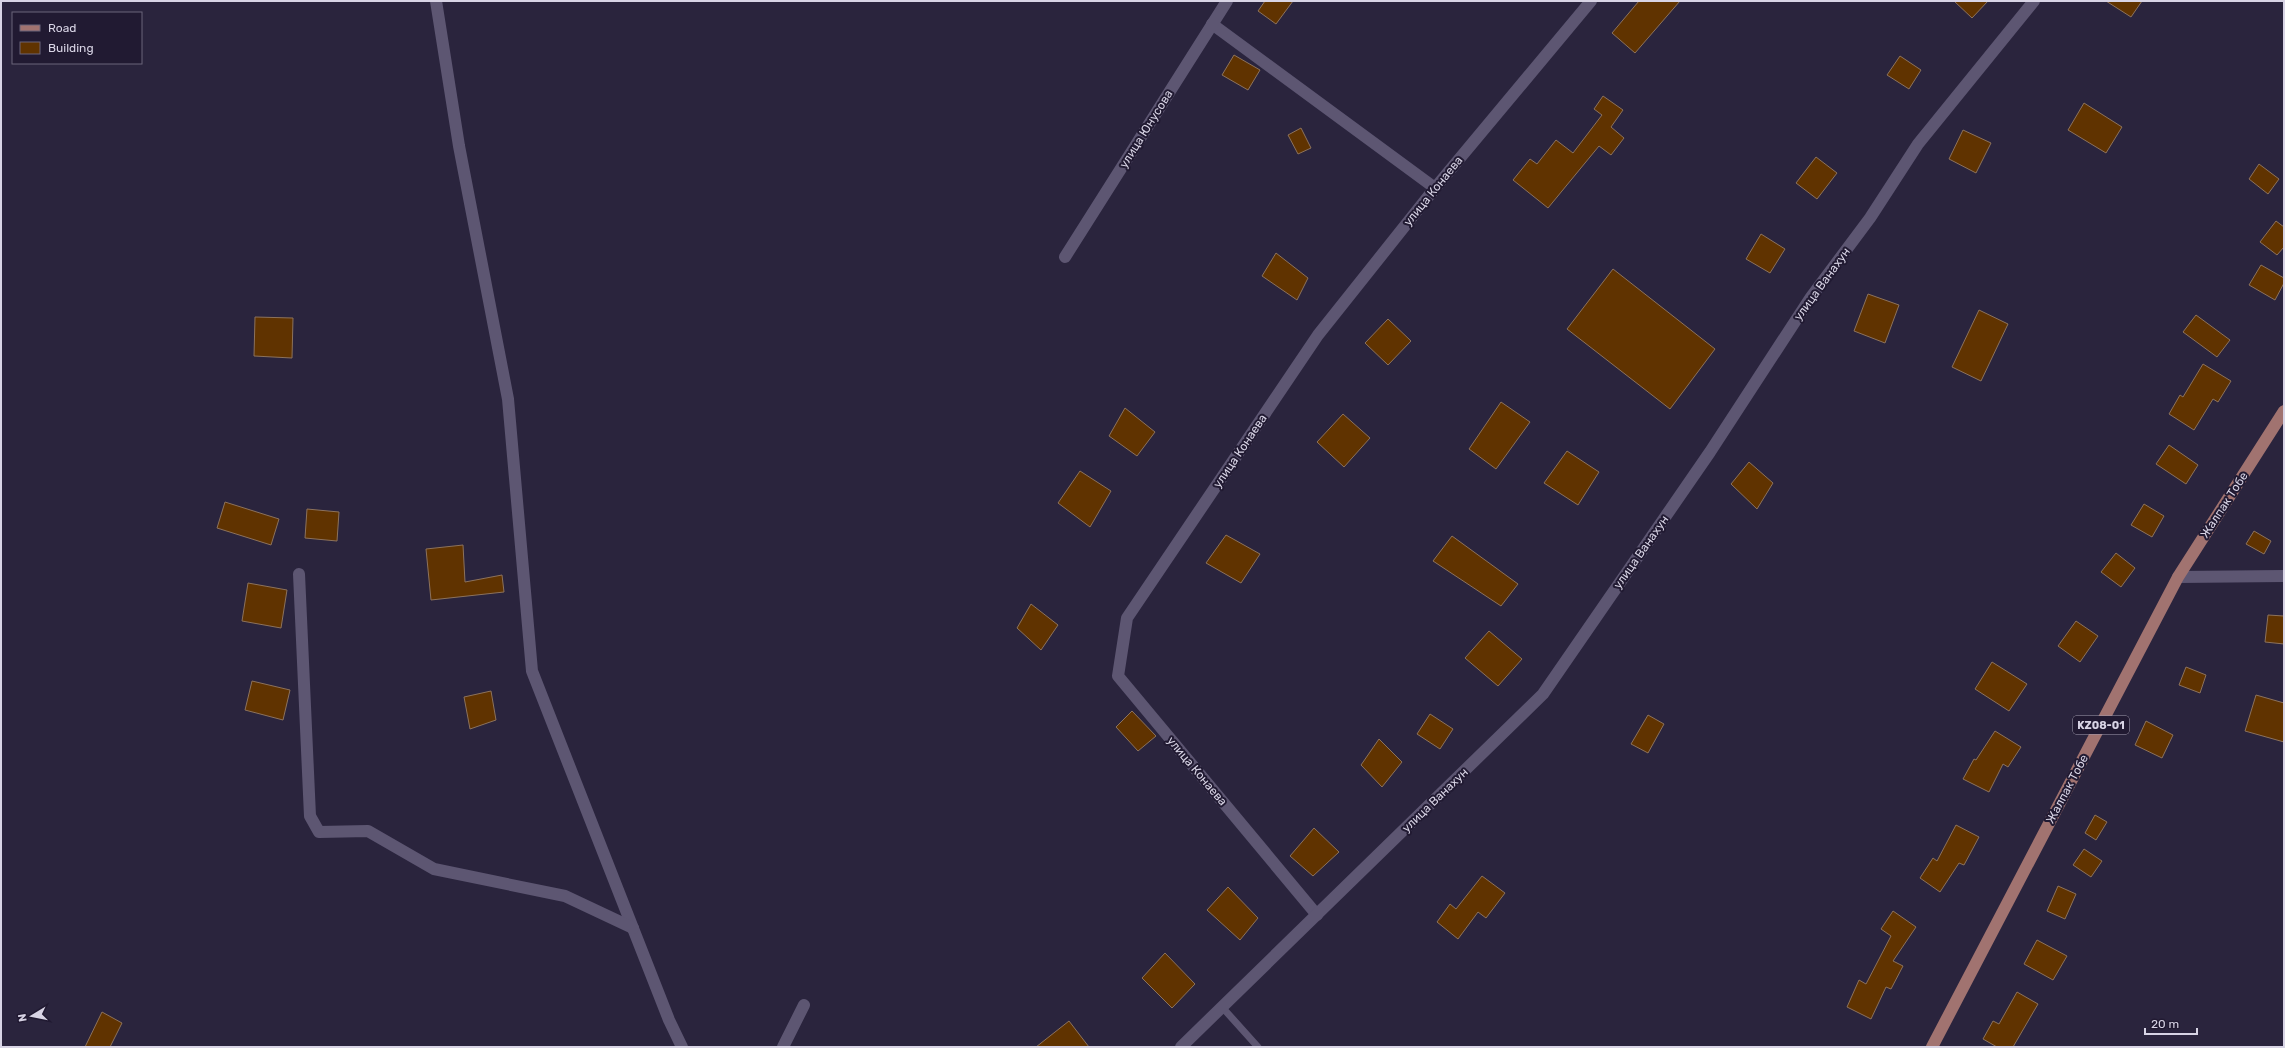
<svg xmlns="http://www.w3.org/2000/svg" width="2285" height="1048" viewBox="0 0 2285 1048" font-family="Rubik,sans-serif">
  <rect width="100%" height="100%" fill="#2a243d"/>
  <!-- building -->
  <g fill="#603300" stroke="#8c725c">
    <polygon points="1265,1 1293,1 1276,24 1258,11"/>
    <polygon points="1639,1 1680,1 1635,53 1612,33"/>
    <polygon points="1954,1 1988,1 1972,18"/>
    <polygon points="2106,1 2142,1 2131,17"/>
    <polygon points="1234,55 1260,70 1248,90 1222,75"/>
    <polygon points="1900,56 1921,70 1909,89 1887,75"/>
    <polygon points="1603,96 1623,110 1611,127 1624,138 1611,155 1599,146 1548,208 1513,180 1530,159 1537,164 1556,140 1573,153 1602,115 1594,109"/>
    <polygon points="2084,103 2122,127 2106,153 2068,130"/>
    <polygon points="1301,128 1311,148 1298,154 1288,135"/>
    <polygon points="1963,130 1991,143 1976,173 1949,159"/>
    <polygon points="1816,157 1837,173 1817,199 1796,183"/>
    <polygon points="2259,164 2279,179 2268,194 2249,179"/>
    <polygon points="2276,221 2284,227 2284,247 2277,255 2260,242"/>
    <polygon points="1761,234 1785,249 1770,273 1746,259"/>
    <polygon points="1276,253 1308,278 1297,300 1262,276"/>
    <polygon points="2261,265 2284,278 2284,283 2275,300 2249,285"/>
    <polygon points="1613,269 1715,349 1670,409 1567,329"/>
    <polygon points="1868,294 1899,305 1885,343 1854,331"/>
    <polygon points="1979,310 2008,324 1981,381 1952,367"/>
    <polygon points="2196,315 2230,340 2217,357 2183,332"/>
    <polygon points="255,317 293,318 292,358 254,356"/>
    <polygon points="1388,319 1411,341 1388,365 1365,343"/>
    <polygon points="2203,364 2231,381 2218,402 2213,399 2194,430 2169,414 2180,395 2183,397"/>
    <polygon points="1501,402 1530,422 1496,469 1469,449"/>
    <polygon points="1125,408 1155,432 1137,456 1109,436"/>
    <polygon points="1343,414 1370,438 1344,467 1317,442"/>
    <polygon points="2169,445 2198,465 2186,484 2156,464"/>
    <polygon points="1567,451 1599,472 1578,505 1544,483"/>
    <polygon points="1749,462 1773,483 1757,509 1731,484"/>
    <polygon points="1080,471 1111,491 1090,527 1058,503"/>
    <polygon points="225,502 279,519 271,545 217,528"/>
    <polygon points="2144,504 2164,516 2152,537 2131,525"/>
    <polygon points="307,509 339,512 337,541 305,538"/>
    <polygon points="2254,531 2271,541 2264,554 2246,544"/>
    <polygon points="1226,535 1260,554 1241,583 1206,563"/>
    <polygon points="1452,536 1518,584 1501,606 1433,561"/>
    <polygon points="463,545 465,582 502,575 504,592 431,600 426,549"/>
    <polygon points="2116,553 2135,568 2121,587 2101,572"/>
    <polygon points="248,583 287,590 281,628 242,621"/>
    <polygon points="1031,604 1058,625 1041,650 1017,628"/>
    <polygon points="2268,615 2284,616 2284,644 2265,642"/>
    <polygon points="2076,621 2098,636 2080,662 2058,646"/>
    <polygon points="1489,631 1522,659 1498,686 1465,658"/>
    <polygon points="1992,662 2027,684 2009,711 1975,689"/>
    <polygon points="2186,667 2206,675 2200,693 2179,685"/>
    <polygon points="252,681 290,690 283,720 245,710"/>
    <polygon points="491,691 496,720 470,729 464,697"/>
    <polygon points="2256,695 2284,703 2284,742 2245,731"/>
    <polygon points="1132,711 1156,736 1138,751 1116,727"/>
    <polygon points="1430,714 1453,729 1440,749 1417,734"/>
    <polygon points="1648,715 1664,724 1648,753 1631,744"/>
    <polygon points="2146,721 2173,735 2162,758 2135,745"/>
    <polygon points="1995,731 2021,747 2008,767 2003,764 1989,792 1963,779 1974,759 1976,760"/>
    <polygon points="1379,739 1402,762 1382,787 1361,765"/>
    <polygon points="2095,815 2107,822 2096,840 2085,833"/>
    <polygon points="1956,825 1979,837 1964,865 1959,863 1940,892 1920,878 1933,858 1937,861"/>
    <polygon points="1314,828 1339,852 1313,876 1290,856"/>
    <polygon points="2084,849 2102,861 2091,877 2073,865"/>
    <polygon points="1482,876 1505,893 1486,918 1478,912 1458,939 1437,922 1450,904 1456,909"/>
    <polygon points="2058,886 2076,894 2065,919 2047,911"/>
    <polygon points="1228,887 1258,918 1240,940 1207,910"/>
    <polygon points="1893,911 1916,927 1893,961 1903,966 1891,989 1886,987 1871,1019 1847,1007 1859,980 1866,984 1891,936 1881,929"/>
    <polygon points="2037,940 2067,956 2053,980 2024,964"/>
    <polygon points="1165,953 1195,984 1172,1008 1142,978"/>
    <polygon points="2017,992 2038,1004 2013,1047 1997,1047 1983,1039 1993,1021 1999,1024"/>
    <polygon points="102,1012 122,1023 110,1047 85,1047"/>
    <polygon points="1069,1021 1089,1047 1036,1047"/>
  </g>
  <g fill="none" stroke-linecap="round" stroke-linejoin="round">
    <!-- lane -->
    <polyline stroke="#5d5672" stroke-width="7" points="1222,1007 1258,1047"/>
    <!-- street -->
    <g stroke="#5d5672" stroke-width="12">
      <polyline points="436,1 459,146 508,399 532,671 669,1020 682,1047"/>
      <polyline points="1212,24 1435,188"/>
      <polyline points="1065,257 1227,1"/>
      <polyline points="299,574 310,816 319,832 368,831 434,869 565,896 633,928"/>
      <polyline points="2178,577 2284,576"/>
      <polyline points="1317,915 1118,676 1127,618 1318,335 1435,188 1591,1"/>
      <polyline points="783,1047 804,1005"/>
      <polyline points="1181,1047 1543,694 1710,452 1811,297 1870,218 1918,144 2034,1"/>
    </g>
    <!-- primary -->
    <polyline stroke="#a17370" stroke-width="12" points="1932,1047 2178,577 2284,411"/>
  </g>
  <g text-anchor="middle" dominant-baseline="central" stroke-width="4" stroke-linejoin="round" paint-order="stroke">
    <!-- shield labels -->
    <rect fill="#211a32" stroke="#a19caf" stroke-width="1" x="2073" y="716" width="56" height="18" rx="3"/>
    <g font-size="11" font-weight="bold" fill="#d8d4e5">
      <text x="2101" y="725">KZ08-01</text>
    </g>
    <!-- street labels -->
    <g font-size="12" fill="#d8d4e5" stroke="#211a32">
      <text transform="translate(1146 129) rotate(-58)">улица Юнусова</text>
      <text transform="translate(1433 191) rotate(-51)">улица Конаева</text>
      <text transform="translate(1822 284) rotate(-54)">улица Ванахун</text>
      <text transform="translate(1240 451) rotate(-56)">улица Конаева</text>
      <text transform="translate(2224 505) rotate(-57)">Жалпак Тобе</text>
      <text transform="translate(1641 552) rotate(-55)">улица Ванахун</text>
      <text transform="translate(1197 771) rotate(50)">улица Конаева</text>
      <text transform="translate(2067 789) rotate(-62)">Жалпак Тобе</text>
      <text transform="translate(1435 800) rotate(-44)">улица Ванахун</text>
    </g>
  </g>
  <!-- border -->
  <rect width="2285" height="1048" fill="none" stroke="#d8d4e5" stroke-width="4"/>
  <!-- legend -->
  <rect x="12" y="12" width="130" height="52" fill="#211a32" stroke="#6a647a"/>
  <rect x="20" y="25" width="20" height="6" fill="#a17370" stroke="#6a647a"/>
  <text x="48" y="32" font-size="12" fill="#d8d4e5">Road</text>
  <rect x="20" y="42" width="20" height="12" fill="#603300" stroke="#6a647a"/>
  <text x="48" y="52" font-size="12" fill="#d8d4e5">Building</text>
  <!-- north arrow -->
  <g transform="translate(32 1016) rotate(260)" stroke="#211a32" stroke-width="3" paint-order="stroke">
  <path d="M0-3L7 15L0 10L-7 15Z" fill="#d8d4e5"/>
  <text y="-6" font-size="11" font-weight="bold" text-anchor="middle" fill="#d8d4e5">N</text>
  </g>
  <!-- scale -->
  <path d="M2145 1028v6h52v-6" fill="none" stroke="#d8d4e5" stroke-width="2"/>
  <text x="2151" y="1028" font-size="12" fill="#d8d4e5" stroke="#211a32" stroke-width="3" paint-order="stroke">20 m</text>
</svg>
